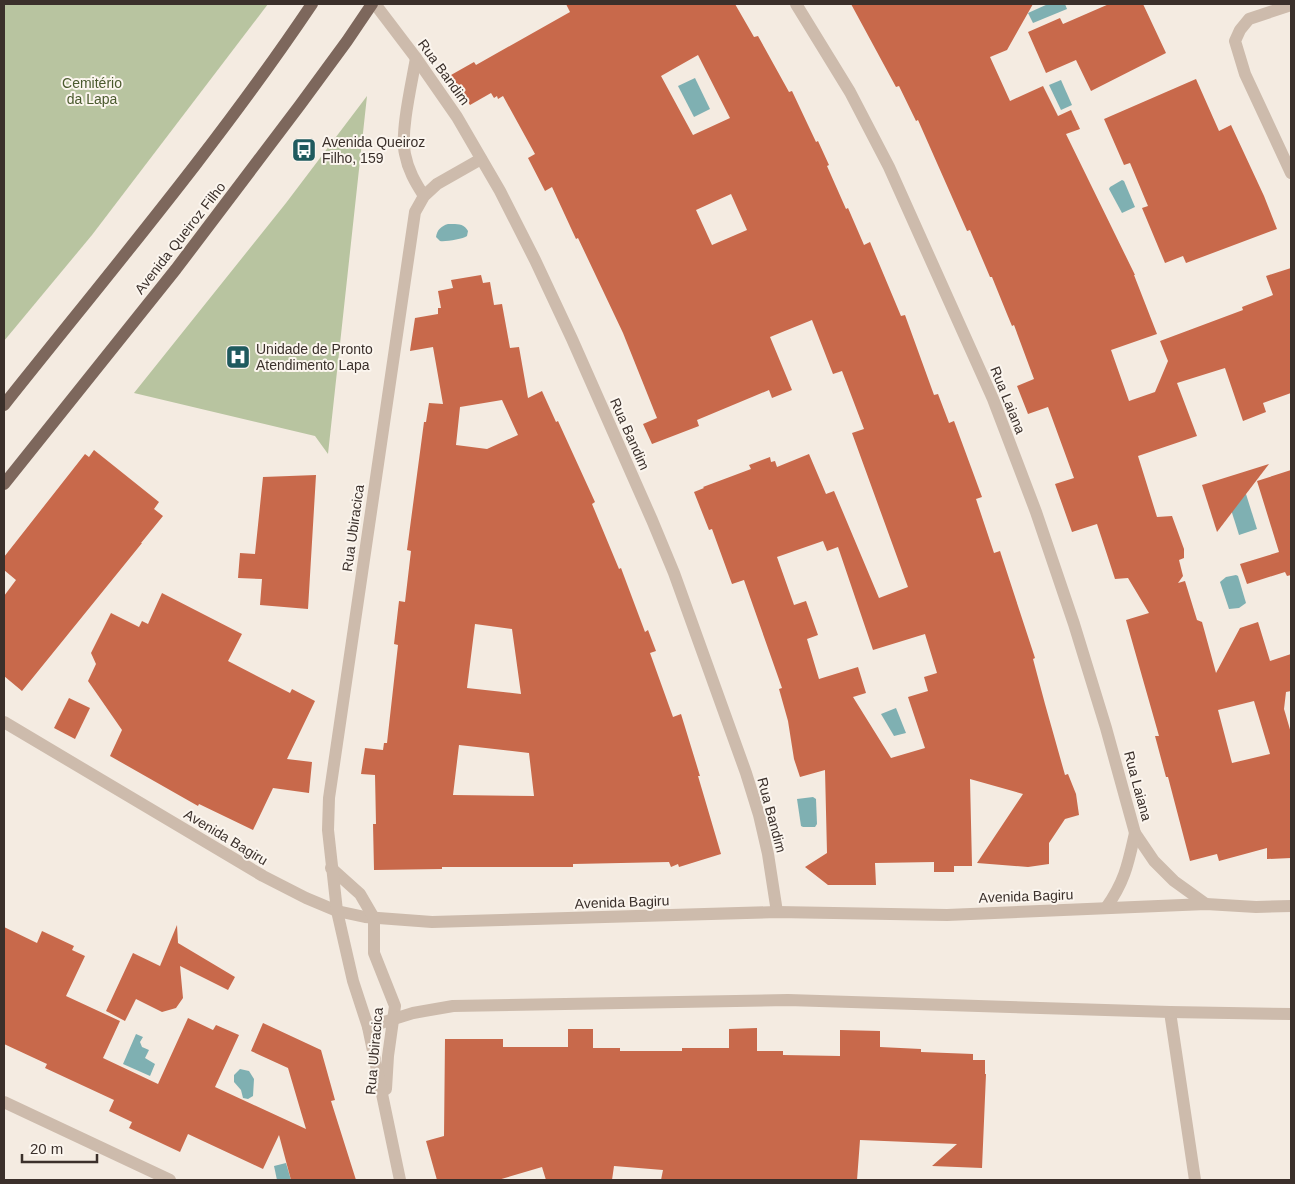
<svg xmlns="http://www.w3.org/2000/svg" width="1295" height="1184" viewBox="0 0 1295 1184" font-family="Helvetica,sans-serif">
  <rect width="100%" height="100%" fill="#f4ebe1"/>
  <!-- green -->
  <g fill="#b8c4a0">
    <polygon points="4,4 268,4 92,235 4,341"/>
    <polygon points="367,96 328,454 315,436 134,393 286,203"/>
  </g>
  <!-- water -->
  <g fill="#7fb0b2">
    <polygon points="1048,4 1065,4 1067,9 1033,23 1028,13"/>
    <polygon points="695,78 710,109 694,117 678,86"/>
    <polygon points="1061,80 1072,105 1061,110 1049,85"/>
    <polygon points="1122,180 1124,181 1135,207 1122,213 1109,189 1110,187"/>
    <path d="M448 224C456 224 464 223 468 231L467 236C463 239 445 242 440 241L436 237C437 230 441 226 448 224Z"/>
    <polygon points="1246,494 1257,529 1239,535 1228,500"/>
    <polygon points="1236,575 1238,576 1246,603 1239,608 1229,609 1220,582 1226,577"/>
    <polygon points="896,708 906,733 894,736 881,714"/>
    <polygon points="813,797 816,799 817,824 815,827 803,827 801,826 797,799"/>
    <polygon points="136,1034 143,1037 140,1042 142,1047 149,1050 145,1058 155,1064 150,1076 123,1064"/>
    <polygon points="240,1069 249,1071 254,1079 253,1096 248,1099 243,1098 241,1090 234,1082 234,1075"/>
    <polygon points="286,1163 291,1180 277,1180 274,1166"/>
  </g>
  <!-- building -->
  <g fill="#c8694b" fill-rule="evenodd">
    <path d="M566 4H735L754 37 758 36 789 92 792 91 816 142 818 141 829 165 827 166 846 209 848 208 864 245 870 242 901 316 905 315 934 395 938 394 949 423 954 421 982 497 976 499 994 553 1000 551 1035 658 1033 659 1045 704 1065 775 1068 774 1076 794 1079 815 1065 819 1049 843V864L1028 867 977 863 1023 794 970 779 972 866H954V872H934V862L875 863 876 885H828L805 867 827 853 825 770 800 777 794 759 788 721 779 689 782 688 744 580 732 584 712 529 709 530 694 492 704 488 703 487 751 469 749 465 770 457 771 462 775 461 777 467 809 454 826 494 834 491 879 598 908 587 852 433 864 429 842 371 833 374 812 320 770 337 792 390 772 398 769 390 697 420 699 426 652 444 643 424 657 418 623 333 578 238 576 239 552 187 545 191 528 158 535 154 503 96 498 99 497 96 494 98 491 93 470 105 451 75 474 62 476 65 570 12ZM698 55 730 118 693 135 661 76ZM731 194 747 230 712 245 696 210ZM823 541 827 551 838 547 873 650 925 634 937 673 924 677 928 691 908 697 925 748 891 758 853 697 866 693 858 667 819 679 807 639 818 635 806 601 794 605 777 557Z"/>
    <path d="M851 4H1033L1007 50 990 57 1010 101 1043 86 1058 116 1071 110 1080 129 1066 134 1135 275H1134L1157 334 1111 350 1129 401 1155 392 1168 361 1160 341 1243 310 1242 307 1273 295 1266 276 1291 268V393L1263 403 1266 412 1243 421 1225 368 1177 383 1197 436 1138 456 1157 517 1172 516 1184 549V558L1179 560 1183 576 1178 583 1185 581 1197 620 1202 622 1216 673 1240 628 1258 622 1270 661 1291 654V691L1286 692 1284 709 1291 733V858L1267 859V848L1219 861 1217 854 1190 861 1168 777H1166L1155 736H1159L1126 620 1149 613 1128 578 1115 579 1097 524 1072 532 1055 484 1074 478 1048 407 1028 414 1017 386 1034 379 1014 325 1012 326 1007 314 992 277H990L970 230 967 231 918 120 916 121 899 86 896 87ZM1254 701 1270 754 1232 763 1218 710Z"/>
    <polygon points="1109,4 1143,4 1166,53 1091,91 1076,60 1046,73 1028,32 1060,18 1063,24"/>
    <polygon points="1196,79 1219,131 1231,125 1264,196 1277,229 1186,263 1183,256 1165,263 1142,208 1148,206 1130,163 1124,165 1104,119"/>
    <path d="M481 275 483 283 490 282 494 305 502 304 510 348 519 347 528 398 542 391 556 422 558 421 595 502 592 504 619 569 621 568 645 632 648 630 656 651 650 653 673 717 681 714 700 776H698L721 854 679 867 678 864 671 867 669 862 573 864V867H442V869L374 870 373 824H376L375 775 361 774 365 748 383 750 384 743H387L398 645 394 644 399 601 405 602 411 551 407 550 424 422H426L429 403 443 404 433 347 410 351 415 318 438 314V308H441L438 291 453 288 451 280ZM502 400 518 435 487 449 456 445 460 407ZM475 624 512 629 521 694 467 688ZM459 745 529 753 534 796 453 795Z"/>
    <polygon points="94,450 159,502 154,509 163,516 141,543 142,543 22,691 4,676 4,596 16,580 4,570 4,557 85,454 89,457"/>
    <polygon points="1269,464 1217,532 1202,485"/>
    <polygon points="1291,470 1291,575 1287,576 1285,572 1247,584 1240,564 1279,552 1257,481"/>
    <polygon points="316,475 308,609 260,605 262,579 238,578 240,553 255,554 263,477"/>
    <polygon points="162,593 242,634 228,661 290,693 292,689 315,701 287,759 312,762 309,793 273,788 253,830 199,804 198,806 110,756 122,730 88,681 96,664 91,653 111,613 139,627 142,621 148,624"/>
    <polygon points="69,698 90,708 75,739 54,728"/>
    <polygon points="177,925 178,943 235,977 228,990 180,966 183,998 176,1008 162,1012 136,999 125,1021 106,1011 133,953 160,966"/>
    <polygon points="4,927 37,943 42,931 74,946 72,950 85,956 66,996 120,1021 103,1058 158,1084 188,1018 213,1030 216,1025 239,1035 215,1087 306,1129 288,1068 251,1051 263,1023 321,1050 335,1100 331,1101 356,1180 291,1180 279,1135 263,1169 188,1134 180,1152 129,1128 132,1122 109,1111 114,1100 45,1068 47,1064 4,1044"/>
    <polygon points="757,1028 757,1051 783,1051 783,1055 840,1056 840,1030 880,1031 880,1047 921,1049 921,1052 973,1054 973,1060 985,1060 985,1074 986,1074 982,1168 932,1166 957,1144 860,1140 857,1180 661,1180 663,1170 614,1166 612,1180 546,1180 542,1167 498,1180 437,1180 426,1141 444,1136 445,1039 503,1039 503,1047 568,1047 568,1029 593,1029 593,1048 620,1048 620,1051 682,1051 682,1048 729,1048 729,1029"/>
  </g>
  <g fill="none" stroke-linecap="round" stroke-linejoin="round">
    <!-- minor -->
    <g stroke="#cdbbac" stroke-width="12">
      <polyline points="375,4 416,58 457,117 500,191 535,260 572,339 652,520 674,573 746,773 759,815 768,854 777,912"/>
      <polyline points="796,4 850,92 889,167 993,399 1036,512 1074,624 1106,728 1135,833 1154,861 1174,881 1206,904"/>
      <polyline points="1291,5 1249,19 1240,30 1235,41 1245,74 1291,173"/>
      <path d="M416 58C412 82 400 132 405 154 408 170 415 182 424 196"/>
      <polyline points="4,722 263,876 306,898 337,911 365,917 432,922 777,912 947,915 1206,904 1256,907 1291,906"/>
      <polyline points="331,868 360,894 374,918 374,953 395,1006 388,1056 386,1089"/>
      <path d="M1106 908C1125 881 1128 864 1135 833"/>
      <polyline points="1170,1012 1195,1180"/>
      <polyline points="368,1027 413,1013 453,1006 788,1000 1170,1012 1291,1014"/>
      <polyline points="4,1102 170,1180"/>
      <polyline points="400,1180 368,1027 353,981 337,911 328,830 329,798 415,212 424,196 437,184 481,159"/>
    </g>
    <!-- primary -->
    <g stroke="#7d675c" stroke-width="12">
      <path d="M4 405C109 273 218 144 312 4"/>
      <polyline points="4,484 176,269 300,105 347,41 372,4"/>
    </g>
  </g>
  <!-- icons -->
  <defs>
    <symbol id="bus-square" viewBox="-11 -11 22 22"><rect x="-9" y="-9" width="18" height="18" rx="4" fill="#1f5a5e" stroke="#fbf5ee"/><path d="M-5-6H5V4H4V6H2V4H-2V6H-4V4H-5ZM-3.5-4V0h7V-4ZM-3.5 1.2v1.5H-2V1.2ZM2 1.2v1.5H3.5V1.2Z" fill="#fff"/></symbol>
    <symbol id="hospital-square" viewBox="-11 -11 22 22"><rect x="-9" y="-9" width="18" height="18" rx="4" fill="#1f5a5e" stroke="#fbf5ee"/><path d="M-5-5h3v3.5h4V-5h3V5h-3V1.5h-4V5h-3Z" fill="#fff"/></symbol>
  </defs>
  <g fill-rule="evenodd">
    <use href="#bus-square" x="290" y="136" width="28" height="28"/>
    <use href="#hospital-square" x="224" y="343" width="28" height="28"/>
  </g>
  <g text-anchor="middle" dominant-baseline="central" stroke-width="4" stroke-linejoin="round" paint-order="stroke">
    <!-- street labels -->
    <g font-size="14" fill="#3b302b" stroke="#fbf5ee">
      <text transform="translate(444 72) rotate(54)">Rua Bandim</text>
      <text transform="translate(180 238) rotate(-52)">Avenida Queiroz Filho</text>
      <text transform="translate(1008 400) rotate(68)">Rua Laiana</text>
      <text transform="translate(630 434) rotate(66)">Rua Bandim</text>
      <text transform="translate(353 528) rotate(-82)">Rua Ubiracica</text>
      <text transform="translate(1138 786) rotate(75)">Rua Laiana</text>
      <text transform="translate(772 815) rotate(75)">Rua Bandim</text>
      <text transform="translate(226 837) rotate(31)">Avenida Bagiru</text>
      <text transform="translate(1026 896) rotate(-2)">Avenida Bagiru</text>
      <text transform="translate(622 902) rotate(-2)">Avenida Bagiru</text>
      <text transform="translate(374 1051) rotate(-85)">Rua Ubiracica</text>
    </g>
    <!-- park labels -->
    <g font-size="14" fill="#4a5a2e" stroke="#fbf5ee">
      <text x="92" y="83">Cemitério<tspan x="92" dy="16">da Lapa</tspan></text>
    </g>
    <!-- poi labels -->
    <g font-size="14" fill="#3b302b" stroke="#fbf5ee" text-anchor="start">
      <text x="322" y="142">Avenida Queiroz<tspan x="322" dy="16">Filho, 159</tspan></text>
      <text x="256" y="349">Unidade de Pronto<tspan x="256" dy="16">Atendimento Lapa</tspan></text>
    </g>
  </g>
  <!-- border -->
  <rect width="1295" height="1184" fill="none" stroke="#3b302b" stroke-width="10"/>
  <!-- scale -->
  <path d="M22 1154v8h75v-8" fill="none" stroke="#3b302b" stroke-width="2.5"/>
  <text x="30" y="1154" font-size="15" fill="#3b302b" stroke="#fbf5ee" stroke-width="4" paint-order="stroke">20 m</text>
</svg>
